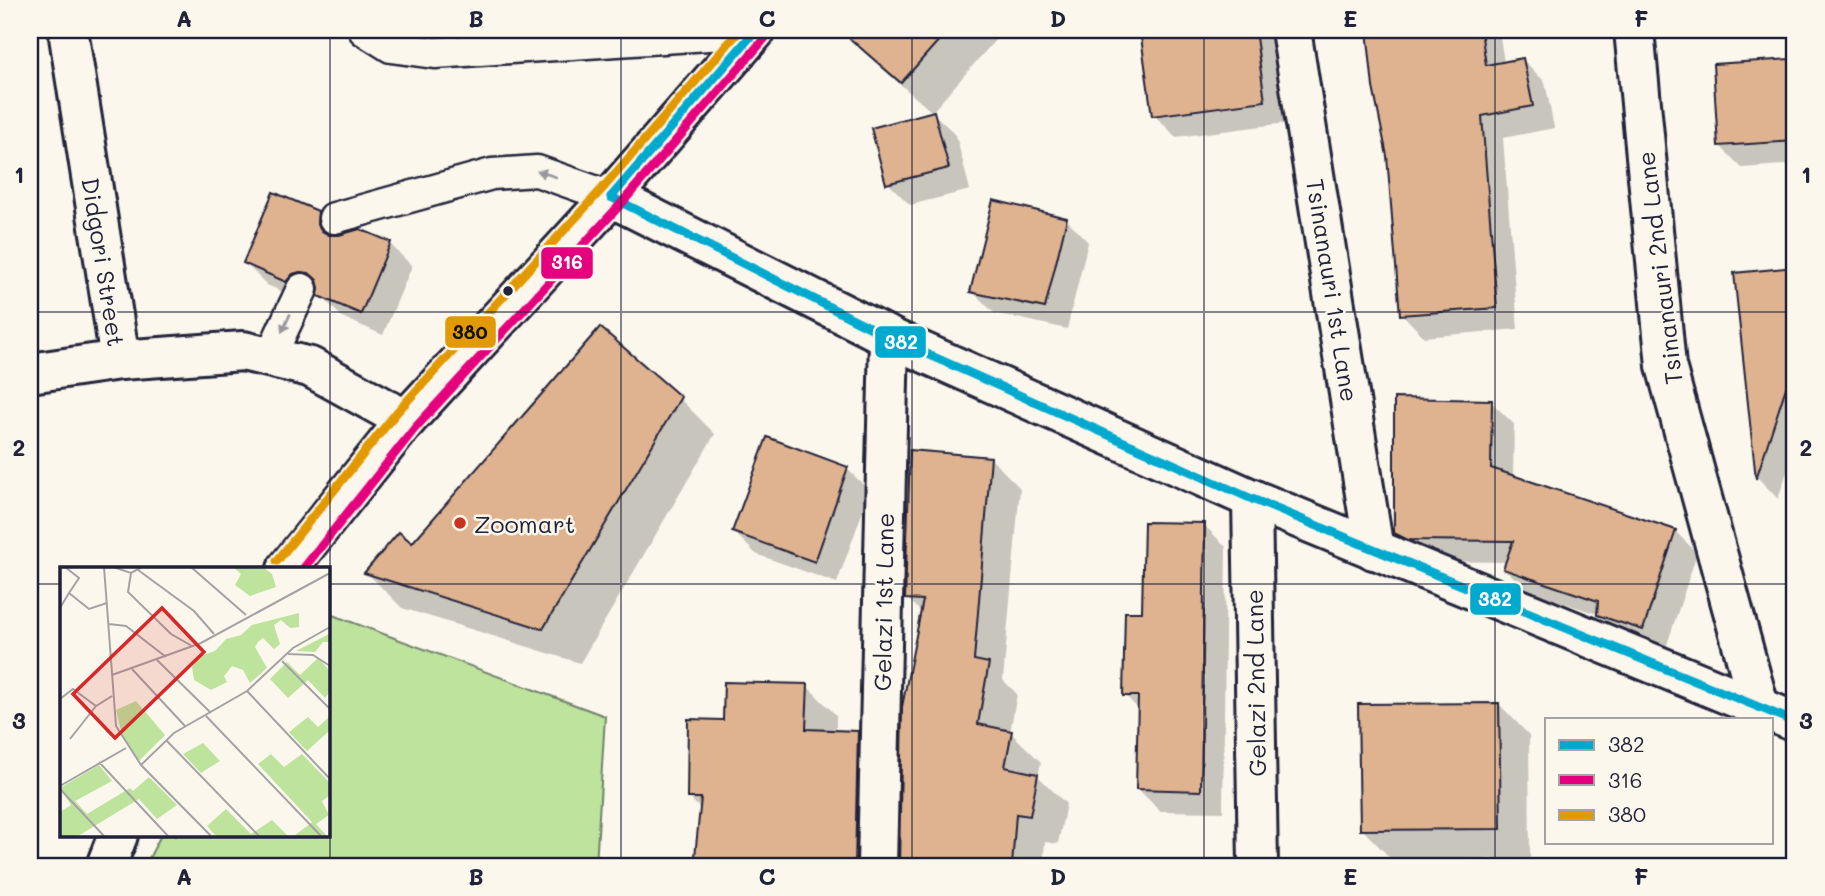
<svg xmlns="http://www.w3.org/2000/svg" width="1825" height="896" viewBox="0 0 1825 896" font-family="Mali,sans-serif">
  <rect width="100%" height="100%" fill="#fbf7ec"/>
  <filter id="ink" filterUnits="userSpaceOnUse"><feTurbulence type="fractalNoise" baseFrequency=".0143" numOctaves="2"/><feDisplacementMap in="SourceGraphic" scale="14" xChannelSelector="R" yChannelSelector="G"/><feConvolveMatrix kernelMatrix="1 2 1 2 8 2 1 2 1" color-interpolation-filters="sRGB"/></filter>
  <g filter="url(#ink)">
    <!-- green -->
    <polygon fill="#bde39d" stroke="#70826c" stroke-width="2" points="327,613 605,716 596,866 145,866 161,835 327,835"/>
    <!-- shadow -->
    <g fill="#0003">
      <polygon points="842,30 1004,30 932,112 868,56"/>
      <polygon points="1141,30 1273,30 1286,123 1176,137 1154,115"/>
      <polygon points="1368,30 1499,30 1504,63 1523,60 1545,82 1554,128 1503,138 1518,329 1424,337 1402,314 1389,156 1375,87"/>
      <polygon points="1789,61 1795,67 1795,164 1742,168 1720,146"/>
      <polygon points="933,113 956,135 970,190 910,205 888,183"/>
      <polygon points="317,213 340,236 390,244 412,266 383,335 342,317 319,294 309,303 267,285 245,263"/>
      <polygon points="1066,219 1088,242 1067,329 994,313 972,291"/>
      <polygon points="1795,269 1795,448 1778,499 1758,478 1736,275"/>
      <polygon points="679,398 715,434 580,663 402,608 367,573"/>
      <polygon points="1491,402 1514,424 1513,477 1675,531 1697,553 1665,651 1622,636 1600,615 1528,591 1505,569 1508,562 1432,561 1418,555 1395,533"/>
      <polygon points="991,459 1020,488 1003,680 1017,694 1010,732 1041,762 1038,776 1066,804 1058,844 1045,842 1043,866 901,866 904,707 922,613 907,598"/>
      <polygon points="847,469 870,491 837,583 756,554 734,532"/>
      <polygon points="1204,525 1226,547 1223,812 1160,811 1138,789 1139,710 1125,695 1144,614"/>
      <polygon points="1795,616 1795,661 1790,656"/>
      <polygon points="807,686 836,715 836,732 857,733 886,762 884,866 696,866 701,810 689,797 725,722"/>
      <polygon points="1499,704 1529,735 1530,858 1392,860 1362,829"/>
    </g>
    <!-- building -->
    <g fill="#dfb390" stroke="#22223b" stroke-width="2">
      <polygon points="840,30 948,30 901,83"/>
      <polygon points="1140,30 1255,30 1265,101 1152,116"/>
      <polygon points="1367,30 1481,30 1486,65 1523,58 1533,106 1482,116 1497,308 1400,315 1387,156 1373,87"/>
      <polygon points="1790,59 1795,141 1718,146 1713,64"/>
      <polygon points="934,111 949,168 886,184 871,128"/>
      <polygon points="273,192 318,211 317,223 322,231 329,235 339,235 360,229 391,242 361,314 318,296 319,288 317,280 309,273 300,272 293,274 286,282 243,263"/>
      <polygon points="993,200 1067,218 1045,308 970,292"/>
      <polygon points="1795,267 1795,360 1756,479 1734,273"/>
      <polygon points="600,327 681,397 543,629 364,573 399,532 412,543"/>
      <polygon points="1394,398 1492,400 1491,468 1676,530 1643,630 1597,615 1598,601 1503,569 1513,541 1408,540 1394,533"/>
      <polygon points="767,437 848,467 815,562 732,532"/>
      <polygon points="910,450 991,457 974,660 989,663 978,724 1012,731 1005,767 1038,774 1030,816 1016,814 1012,866 899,866 902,707 923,600 905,599"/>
      <polygon points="1144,522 1205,523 1201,791 1136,789 1138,696 1123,696 1125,612 1142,612"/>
      <polygon points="724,682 808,684 806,729 858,731 855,866 694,866 701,798 687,798 688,719 723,720"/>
      <polygon points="1499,703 1501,829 1360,830 1358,704"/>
    </g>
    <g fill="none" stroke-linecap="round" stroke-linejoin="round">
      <defs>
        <g id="lane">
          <polyline points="364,30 391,47 435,53 754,32"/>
          <polyline points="334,218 492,174 537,171 611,197"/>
          <polyline points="270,357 302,289"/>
        </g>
        <g id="street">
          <polyline points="68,30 120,360 243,351 310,367 406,420"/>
          <polyline points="1291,30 1374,550"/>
          <polyline points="1634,30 1666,366 1759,706"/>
          <polyline points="611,197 889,337 1252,499 1795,722"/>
          <polyline points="30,373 120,360"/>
          <polyline points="1252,499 1258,866"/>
          <polyline points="877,866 889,337"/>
        </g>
        <g id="secondary">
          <polyline points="287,569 406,420 611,197 756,30"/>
          <polyline points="106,866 118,835"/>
        </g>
      </defs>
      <!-- lane casing -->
      <use href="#lane" stroke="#22223b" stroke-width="35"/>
      <!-- street casing -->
      <use href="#street" stroke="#22223b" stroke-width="44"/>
      <!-- secondary casing -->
      <use href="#secondary" stroke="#22223b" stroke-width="44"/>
      <!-- lane -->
      <use href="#lane" stroke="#fbf7ec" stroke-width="30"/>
      <!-- street -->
      <use href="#street" stroke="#fbf7ec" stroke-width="38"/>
      <!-- secondary -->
      <use href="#secondary" stroke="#fbf7ec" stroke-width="38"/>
      <defs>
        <g id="bus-1">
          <polyline points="611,197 889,337 1252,499 1795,722"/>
          <polyline points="611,197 756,30"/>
        </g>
        <polyline id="bus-2" points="303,569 415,428 620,205 765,38"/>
        <polyline id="bus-3" points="277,561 397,412 602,189 740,30"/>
      </defs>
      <!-- bus-1 casing -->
      <use href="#bus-1" stroke="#fbf7ec" stroke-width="14"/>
      <!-- bus-2 casing -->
      <use href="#bus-2" stroke="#fbf7ec" stroke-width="14"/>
      <!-- bus-3 casing -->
      <use href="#bus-3" stroke="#fbf7ec" stroke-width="14"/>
      <!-- bus-1 -->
      <use href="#bus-1" stroke="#00a9ce" stroke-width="9"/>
      <!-- bus-2 -->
      <use href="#bus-2" stroke="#e5007d" stroke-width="9"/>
      <!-- bus-3 -->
      <use href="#bus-3" stroke="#e29906" stroke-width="9"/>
    </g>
    <!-- one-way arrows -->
    <defs><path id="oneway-solid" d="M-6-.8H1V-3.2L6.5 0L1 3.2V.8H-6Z" transform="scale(1.75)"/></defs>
    <g fill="#99979c">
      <use href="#oneway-solid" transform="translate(547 174) rotate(-162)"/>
      <use href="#oneway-solid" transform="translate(286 323) rotate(115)"/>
    </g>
  </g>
  <!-- grid -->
  <path fill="none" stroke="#22223b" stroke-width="2" stroke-opacity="0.55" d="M330 30V866M621 30V866M912 30V866M1204 30V866M1495 30V866M30 312H1795M30 584H61M327 584H1795"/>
  <!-- markers -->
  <circle fill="#22223b" stroke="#fbf7ec" stroke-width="2.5" cx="508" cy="291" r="6"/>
  <circle fill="#c8321e" stroke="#fbf7ec" stroke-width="2.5" cx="460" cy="523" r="7"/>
  <g text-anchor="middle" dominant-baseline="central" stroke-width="5" stroke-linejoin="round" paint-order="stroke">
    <!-- street labels -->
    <g font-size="24" fill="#22223b" stroke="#fbf7ec">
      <text transform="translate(104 262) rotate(81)">Didgori Street</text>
      <text transform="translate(1659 268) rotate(-97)">Tsinanauri 2nd Lane</text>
      <text transform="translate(1333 290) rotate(81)">Tsinanauri 1st Lane</text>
      <text transform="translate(883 602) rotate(-89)">Gelazi 1st Lane</text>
      <text transform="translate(1255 683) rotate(-91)">Gelazi 2nd Lane</text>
    </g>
    <!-- poi labels -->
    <g font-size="24" fill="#22223b" stroke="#fbf7ec" text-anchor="start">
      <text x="474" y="523">Zoomart</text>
    </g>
  </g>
  <!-- overview -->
  <g transform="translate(60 567)">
    <rect width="270" height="270" fill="#fbf7ec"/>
    <path d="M173 0H203L212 7 216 20 190 29 175 18 181 7ZM239 46V60L230 61 221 53 214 58 220 77 214 82 203 71 198 75 195 80 207 101 190 116 183 103 172 99 164 109 167 115 151 123 134 113 132 100 140 89 155 84 166 72 181 68 192 58ZM269 67V75H263L255 85 236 84ZM258 91 269 103V126L265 131 248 113 228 131 210 112 227 95 240 108ZM76 134 105 168 79 194 62 168 56 143ZM248 150 258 160 269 150V164L247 184 229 165ZM143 176 160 194 141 206 123 187ZM211 187 224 200 242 187 269 215V229L262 234 269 248 256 257 267 269H234L252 255 198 197ZM39 198 52 214 15 234 27 247 70 221 73 224 89 210 117 238 97 252 79 232 18 269H0V245L11 238 0 221ZM166 242 191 267 212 253 228 269H156L147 259Z" fill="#bde39d"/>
    <path fill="none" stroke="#a4a2a5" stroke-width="2" d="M5 0 19 11 9 26M44 0 56 159 81 198 151 269M53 0 71 6 82 0M131 0 186 48M78 3 134 44 154 67M71 6 68 25 111 67 132 79M0 41 9 26 29 42 47 36M49 57 66 59 106 90M228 87 253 88 270 99M97 93 151 146M222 94 270 142M72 102 125 159M52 108 141 76 270 6M187 124 270 212M0 132 13 122 36 139 52 129M146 149 261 269M10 172 36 139M106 173 199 269M39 195 108 269M81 198 114 166 187 124 233 81 270 60M0 219 66 181M0 222 44 269"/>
    <path fill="#d62828" fill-opacity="0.15" stroke="#d62828" stroke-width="3.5" d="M102 41 144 85 55 171 13 127Z"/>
    <rect width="270" height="270" fill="none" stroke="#22223b" stroke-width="3.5"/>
  </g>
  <g stroke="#fbf7ec" stroke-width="2.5">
    <rect x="540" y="246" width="54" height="34" rx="7" fill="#e5007d"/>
    <rect x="444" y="315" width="53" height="34" rx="7" fill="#e29906"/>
    <rect x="874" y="325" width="53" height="34" rx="7" fill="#00a9ce"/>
    <rect x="1469" y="582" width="53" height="34" rx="7" fill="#00a9ce"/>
  </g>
  <g font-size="19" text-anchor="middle" font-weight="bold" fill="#fff">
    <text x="567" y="269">316</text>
    <text x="901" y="349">382</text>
    <text x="1495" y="606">382</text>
  </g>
  <g font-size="19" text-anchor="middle" font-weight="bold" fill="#111">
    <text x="470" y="339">380</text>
  </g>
  <!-- margin -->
  <rect width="1825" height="896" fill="none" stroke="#fbf7ec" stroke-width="77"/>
  <!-- legend -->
  <rect x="1545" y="718" width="228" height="126" fill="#fbf7ec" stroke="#a4a2a5" stroke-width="2"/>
  <rect x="1559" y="740" width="35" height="10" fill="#00a9ce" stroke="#a4a2a5" stroke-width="2"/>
  <text x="1608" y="752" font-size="21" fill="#22223b">382</text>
  <rect x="1559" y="775" width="35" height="10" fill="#e5007d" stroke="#a4a2a5" stroke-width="2"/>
  <text x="1608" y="788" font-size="21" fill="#22223b">316</text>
  <rect x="1559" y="810" width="35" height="10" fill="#e29906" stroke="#a4a2a5" stroke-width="2"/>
  <text x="1608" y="822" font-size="21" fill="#22223b">380</text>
  <rect x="38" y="38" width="1748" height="820" fill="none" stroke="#22223b" stroke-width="2.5"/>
  <g font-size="23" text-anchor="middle" font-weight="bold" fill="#22223b">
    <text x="184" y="27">A</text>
    <text x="476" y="27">B</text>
    <text x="767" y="27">C</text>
    <text x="1058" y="27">D</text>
    <text x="1350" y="27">E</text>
    <text x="1641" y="27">F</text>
    <text x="19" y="183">1</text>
    <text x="1806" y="183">1</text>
    <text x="19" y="456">2</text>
    <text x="1806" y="456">2</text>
    <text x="19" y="729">3</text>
    <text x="1806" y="729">3</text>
    <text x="184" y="885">A</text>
    <text x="476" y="885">B</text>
    <text x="767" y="885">C</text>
    <text x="1058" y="885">D</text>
    <text x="1350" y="885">E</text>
    <text x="1641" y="885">F</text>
  </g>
</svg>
